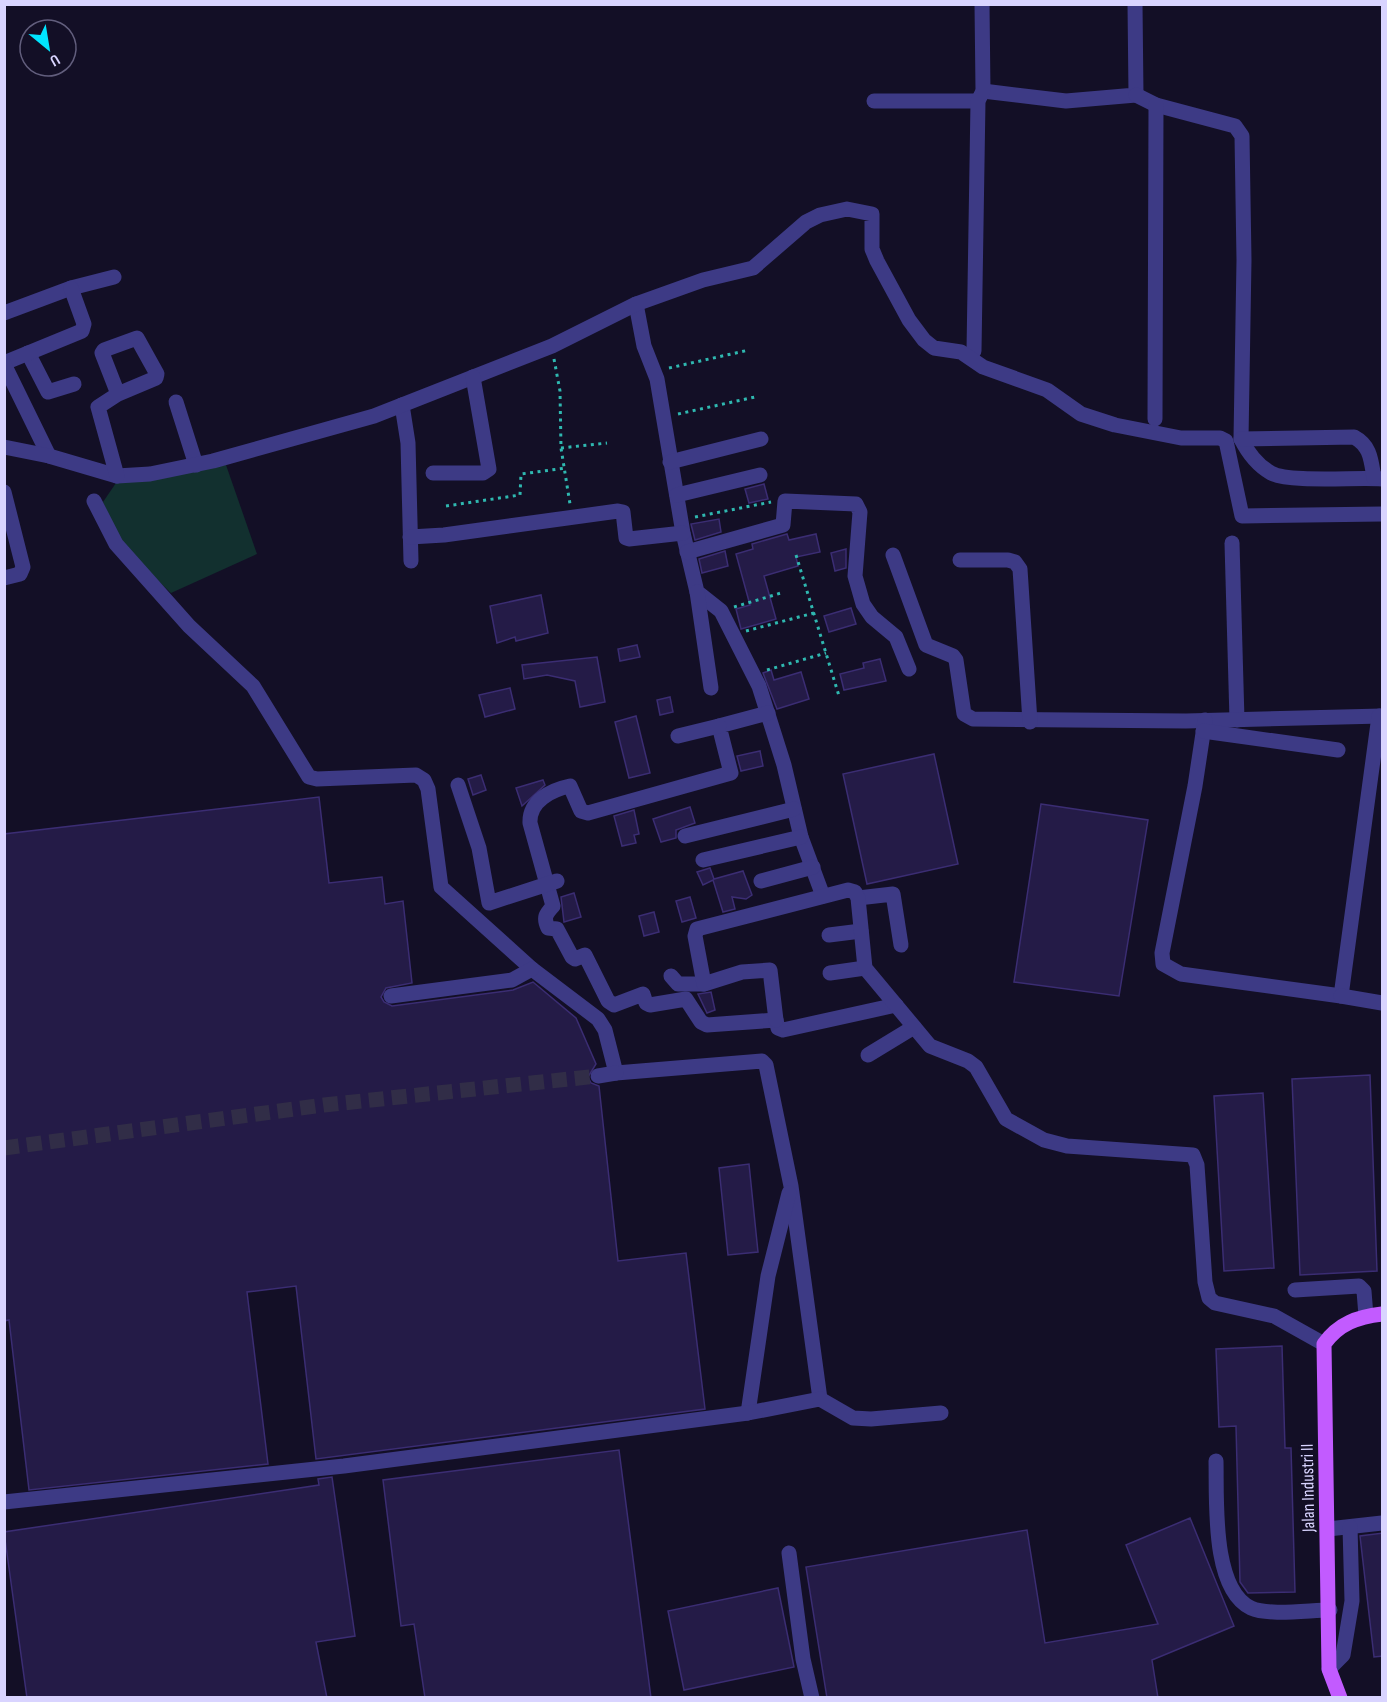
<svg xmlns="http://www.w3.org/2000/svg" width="1387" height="1702" viewBox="0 0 1387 1702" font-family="'Sofia Sans Condensed',sans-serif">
  <rect width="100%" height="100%" fill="#130f26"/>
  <!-- green -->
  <polygon fill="#12302f" points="226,465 257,554 171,593 120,544 103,502 118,480"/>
  <!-- building -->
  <g fill="#241b47" stroke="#3b2d73" stroke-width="1.5">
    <polygon points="764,484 768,499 749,503 745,489"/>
    <polygon points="719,519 721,532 695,540 691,524"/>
    <polygon points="787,534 789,540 816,534 820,552 796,557 798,566 764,576 776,619 741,629 736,609 750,605 736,554 753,549 752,544"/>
    <polygon points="846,549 846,568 835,571 831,553"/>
    <polygon points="725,551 728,566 702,573 699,559"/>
    <polygon points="541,595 548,633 516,641 515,637 497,643 490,606"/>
    <polygon points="851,608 856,624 829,632 824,616"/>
    <polygon points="637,645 640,657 620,661 618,649"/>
    <polygon points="597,657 605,702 580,707 575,681 547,675 524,679 522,665"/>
    <polygon points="880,659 886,681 844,690 840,674 864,668 863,663"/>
    <polygon points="771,670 774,680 801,672 809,699 777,709 763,673"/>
    <polygon points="510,688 515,709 485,717 479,695"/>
    <polygon points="670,697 673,712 660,715 657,700"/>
    <polygon points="636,716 650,773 629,778 615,722"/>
    <polygon points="760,751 763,766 741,771 737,756"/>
    <polygon points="934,754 958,864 867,884 843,774"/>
    <polygon points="481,775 486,790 473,795 468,779"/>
    <polygon points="543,780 545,785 522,806 516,788"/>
    <polygon points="319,797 329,883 382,877 385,904 403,901 412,983 386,988 381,997 384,1002 392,1006 513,990 533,982 576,1018 596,1064 588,1077 591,1083 599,1086 618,1261 686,1253 705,1409 316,1459 296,1286 247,1292 268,1464 29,1490 9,1320 4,1321 4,834"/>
    <polygon points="1041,804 1148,820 1119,996 1014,982"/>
    <polygon points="690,807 695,823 676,830 676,838 661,842 653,819"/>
    <polygon points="634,810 639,834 634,835 636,843 622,846 614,816"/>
    <polygon points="710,868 714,879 743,871 752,895 746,899 732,897 735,909 723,912 713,880 703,885 697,872"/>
    <polygon points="574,893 581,917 564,922 561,897"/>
    <polygon points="690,897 696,918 682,922 676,901"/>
    <polygon points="654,912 659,932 644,936 639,916"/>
    <polygon points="711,992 715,1010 707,1013 698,994"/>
    <polygon points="1370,1075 1377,1271 1300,1275 1292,1079"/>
    <polygon points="1263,1093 1274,1268 1224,1271 1214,1096"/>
    <polygon points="749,1164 758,1252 728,1255 719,1168"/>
    <polygon points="1282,1346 1285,1448 1291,1448 1295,1592 1248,1593 1240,1582 1236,1426 1219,1427 1216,1349"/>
    <polygon points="619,1450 651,1698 425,1698 414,1624 401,1626 383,1480"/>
    <polygon points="332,1477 355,1636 316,1642 327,1698 27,1698 4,1532 319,1485 318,1479"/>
    <polygon points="1190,1518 1234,1626 1152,1660 1158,1698 827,1698 806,1567 1027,1530 1045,1643 1158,1624 1126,1545"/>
    <polygon points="1383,1533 1383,1656 1374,1657 1360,1536"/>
    <polygon points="778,1588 794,1667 684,1690 668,1611"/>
  </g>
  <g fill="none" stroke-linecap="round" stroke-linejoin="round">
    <!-- minor-tunnel -->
    <polyline stroke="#312d47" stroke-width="15" stroke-dasharray="15 8" stroke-linecap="butt" points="4,1148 324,1105 598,1076"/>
    <!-- path -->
    <g stroke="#2fb8b0" stroke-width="3" stroke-dasharray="3 4.5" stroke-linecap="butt">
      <polyline points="554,359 560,391 561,448 570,504"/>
      <polyline points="669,368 749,350"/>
      <polyline points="678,414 755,397"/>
      <polyline points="561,448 607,443"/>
      <polyline points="446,506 520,495 521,474 566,468"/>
      <polyline points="695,517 771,502"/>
      <polyline points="796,555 839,696"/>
      <polyline points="734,607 781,593"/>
      <polyline points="746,631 814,613"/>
      <polyline points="767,670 826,653"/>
    </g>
    <!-- minor -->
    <g stroke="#3d3a85" stroke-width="15">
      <polyline points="983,91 1066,101 1136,95 1135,4"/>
      <path d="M1136 95 1156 105 1235 126 1242 136 1244 260 1241 439C1248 453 1257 465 1271 473 1289 483 1357 477 1382 479"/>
      <polyline points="874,101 978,101"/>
      <polyline points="636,304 644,346 657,379 683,533 697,592 721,611 759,686 784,765 801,837 823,896"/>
      <polyline points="4,313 71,288 114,277"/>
      <polyline points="974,351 978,101 983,91 982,4"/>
      <polyline points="28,353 48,392 74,384"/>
      <polyline points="4,363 82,331 84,324 71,288"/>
      <polyline points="4,364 49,456"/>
      <polyline points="176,402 196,465"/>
      <polyline points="402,405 408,443 411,561"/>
      <polyline points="1155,419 1156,105"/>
      <path d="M1241 439 1354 437C1371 446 1371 461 1374 478"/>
      <polyline points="4,447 49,456 117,476 150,474 213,461 374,416 552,346 636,304 703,280 753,268 806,222 820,215 847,209 872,214 872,249 877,261 909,320 924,340 934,348 961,352 983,367 1047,390 1081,414 1115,425 1181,438 1220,438 1226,441 1242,516 1382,514"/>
      <polyline points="670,462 761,439"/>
      <polyline points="433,473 483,473 489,469 473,377"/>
      <polyline points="117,476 98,407 118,394 156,378 157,374 137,338 104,350 102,353 118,394"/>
      <polyline points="4,492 23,567 20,574 4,578"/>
      <polyline points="677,495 760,475"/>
      <polyline points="94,501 116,544 189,626 253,686 309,777 317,779 416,775 424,780 428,789 441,887 532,969 598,1019 605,1030 616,1073 762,1061 766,1065 791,1186 820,1399"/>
      <polyline points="410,537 444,535 618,511 623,512 626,538 629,539 683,533"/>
      <polyline points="1232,543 1237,720"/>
      <polyline points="687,552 783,525 785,501 856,504 860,512 855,576 863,604 872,617 896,637 909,669"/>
      <polyline points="893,555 926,645 953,656 956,660 964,714 973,719 1186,721 1382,716"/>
      <polyline points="960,560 1008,560 1015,562 1020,569 1030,722"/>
      <polyline points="697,592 711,688"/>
      <path d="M768 713 719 726 731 773 588 813 581 811 570 786C551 790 529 801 530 823L553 906C546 914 543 917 548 928L557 929 572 957 575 959 585 955 608 1001 614 1005 643 994 646 1003 650 1005 686 999 701 1022 707 1025 776 1020 778 1028 783 1030 896 1005"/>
      <polyline points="1205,720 1195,786 1162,953 1163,964 1181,974 1341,996 1379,716"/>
      <polyline points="1203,731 1338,750"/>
      <polyline points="678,736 719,726"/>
      <polyline points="458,785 479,848 489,903 557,881"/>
      <polyline points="685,836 794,809"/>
      <polyline points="703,860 801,837"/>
      <polyline points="761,881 813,867"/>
      <polyline points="858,898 893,894 901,945"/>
      <polyline points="829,935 861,931"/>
      <polyline points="830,973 865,968"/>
      <polyline points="671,976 678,984 704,984 742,972 770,970 776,1020"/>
      <polyline points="704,984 695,936 697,929 848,890 855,892 858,898 865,968 930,1046 968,1061 976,1067 1006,1119 1044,1140 1067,1146 1193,1155 1197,1165 1205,1282 1209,1298 1215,1303 1274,1316 1324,1344"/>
      <polyline points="391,996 512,980 532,969"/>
      <polyline points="1341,996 1382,1003"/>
      <polyline points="868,1055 914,1027"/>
      <polyline points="598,1076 616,1073"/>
      <polyline points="1295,1290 1359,1286 1364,1291 1366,1316"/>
      <polyline points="748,1413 768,1276 789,1193"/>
      <path d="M1216 1461C1217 1498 1211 1589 1251 1608 1268 1616 1310 1610 1330 1610"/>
      <polyline points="4,1502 344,1466 748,1413 820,1399 853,1418 871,1419 941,1413"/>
      <polyline points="1328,1529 1382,1523"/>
      <polyline points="789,1553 803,1659 812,1698"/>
      <polyline points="1329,1669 1343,1655 1352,1601 1350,1527"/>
    </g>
    <!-- major -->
    <path stroke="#c25bff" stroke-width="15" d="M1340 1698 1329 1669 1324 1344C1339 1323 1358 1317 1382 1314"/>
  </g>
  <g text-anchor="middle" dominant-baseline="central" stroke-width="4.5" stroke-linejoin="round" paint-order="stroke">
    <!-- street labels -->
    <g font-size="18" fill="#d9d4ff" stroke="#130f26">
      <text transform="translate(1308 1488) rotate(-91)">Jalan Industri II</text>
    </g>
  </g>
  <!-- border -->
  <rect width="1387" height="1702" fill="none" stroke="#d9d4ff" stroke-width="12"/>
  <!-- north arrow -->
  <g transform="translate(48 48) rotate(150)"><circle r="28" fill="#130f26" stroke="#625e7d" stroke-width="1.5"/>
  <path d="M0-4.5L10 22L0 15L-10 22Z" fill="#00e5ff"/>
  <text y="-9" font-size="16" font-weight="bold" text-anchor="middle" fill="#d9d4ff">U</text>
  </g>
</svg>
